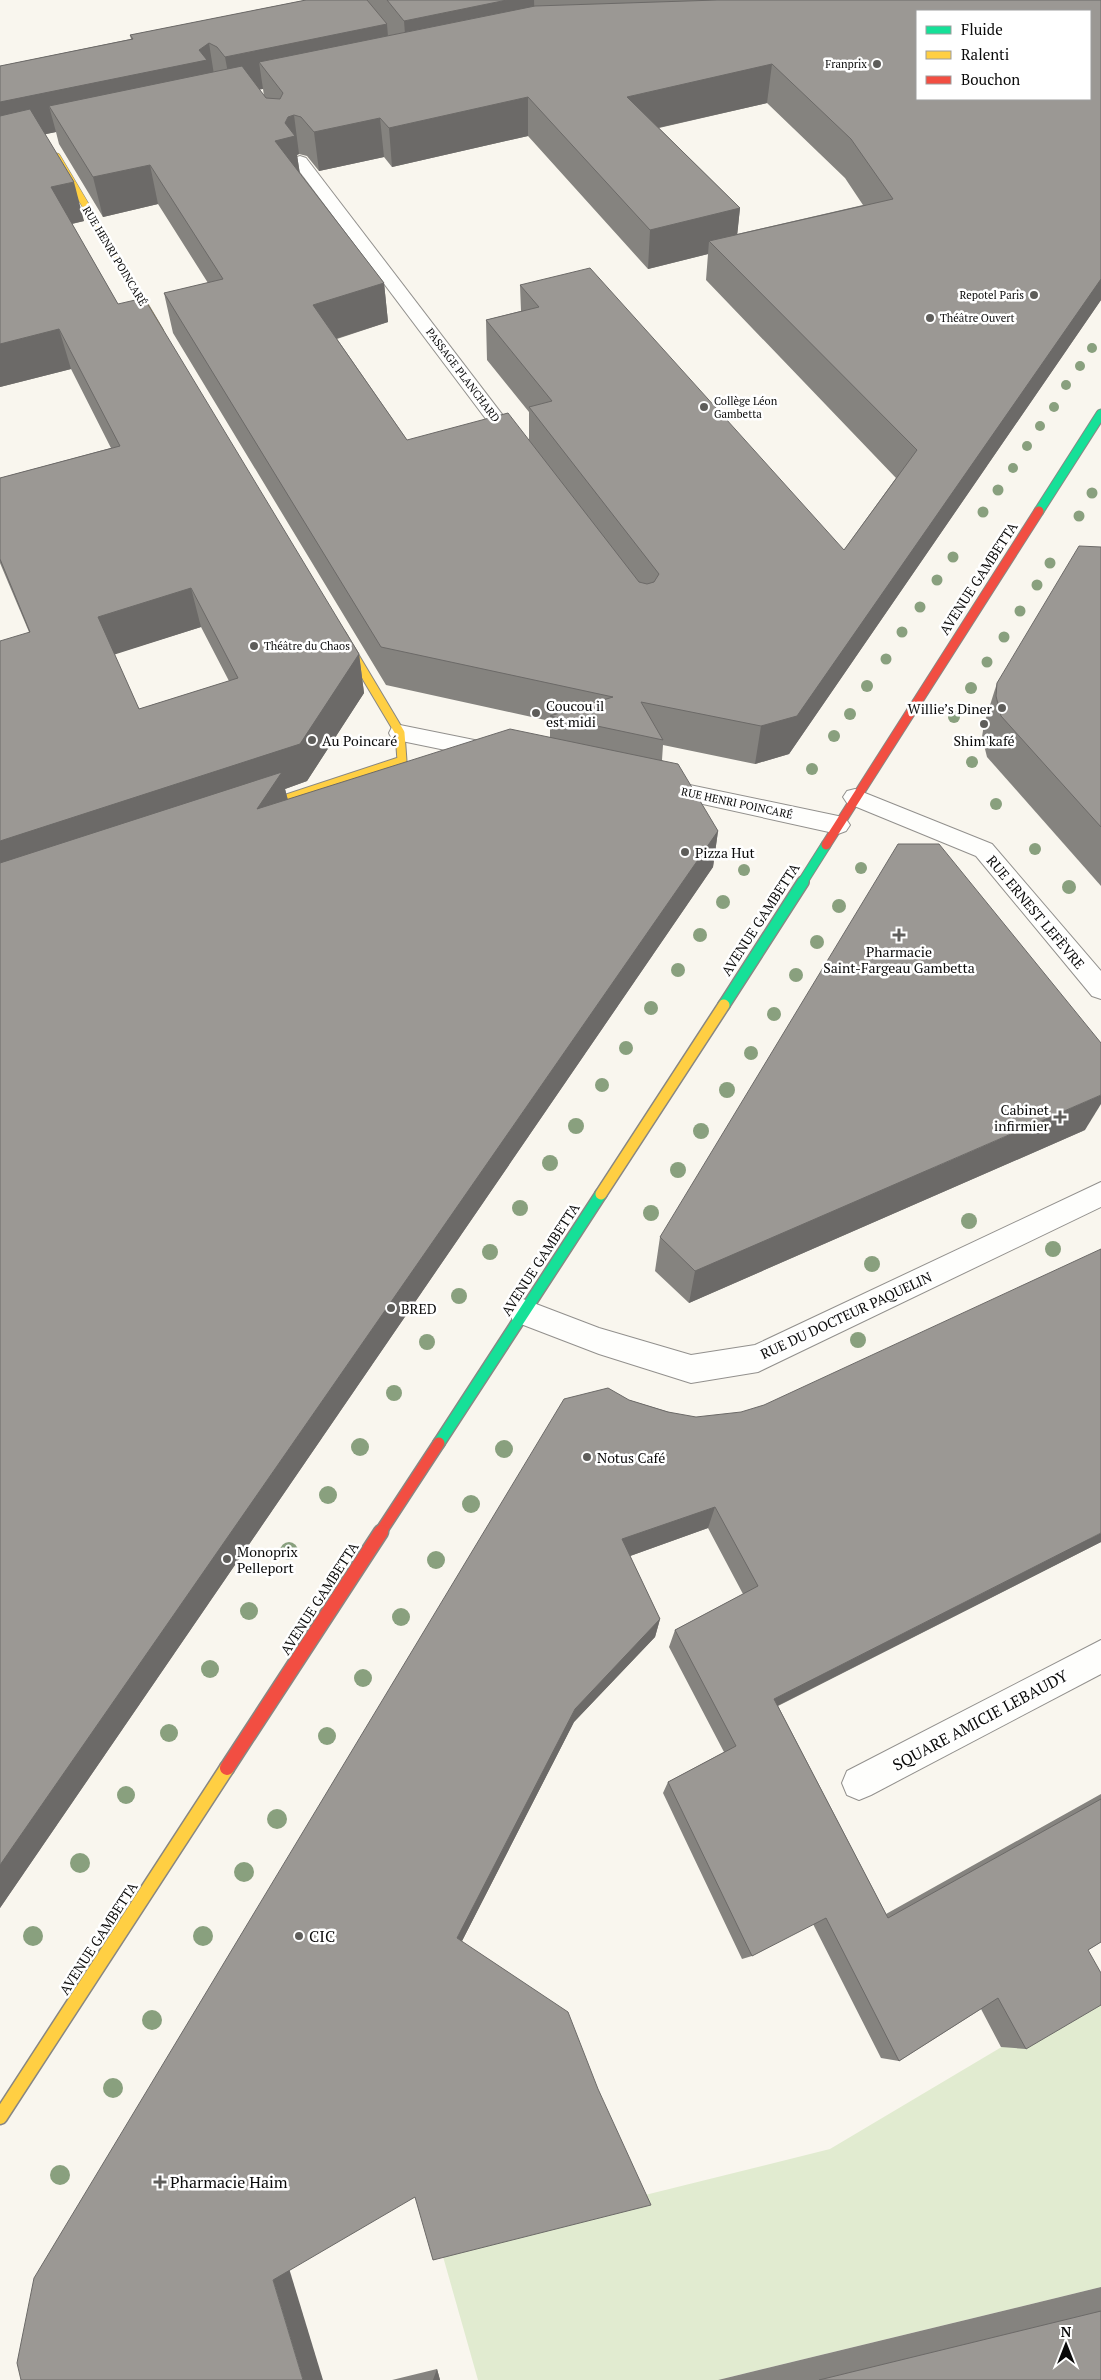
<svg xmlns="http://www.w3.org/2000/svg" width="1101" height="2380" viewBox="0 0 1101 2380" font-family="'PT Serif',serif">
  <rect width="100%" height="100%" fill="#f9f6ee"/>
  <!-- green -->
  <polygon fill="#e1ebd0" points="1101,1988 1101,2287 718,2380 478,2380 440,2246 830,2149"/>
  <g fill="none" stroke-linecap="round" stroke-linejoin="round">
    <defs>
      <g id="lane">
        <polygon points="300,156 306,158 524,443 527,447 524,451 517,453 510,451 294,164 292,161 294,158"/>
        <polygon points="1101,1640 1101,1674 871,1795 859,1800 847,1795 842,1783 847,1771"/>
      </g>
      <g id="street">
        <polygon points="400,725 494,744 502,746 505,752 502,758 494,760 392,739 389,733 392,727"/>
        <polygon points="661,779 838,816 846,819 850,825 846,831 838,834 653,793 650,787 653,781"/>
        <polygon points="855,789 992,844 1101,971 1101,999 1092,996 976,856 847,803 843,797 847,791"/>
        <polygon points="1101,1182 1101,1207 758,1372 691,1383 599,1354 513,1321 509,1312 513,1303 523,1299 599,1328 691,1355 755,1345"/>
      </g>
      <g id="fast-far1">
        <polyline points="1039,511 1101,414"/>
        <polyline points="802,883 826,845"/>
      </g>
      <g id="fast">
        <polyline points="724,1005 803,882"/>
        <polyline points="439,1443 601,1194"/>
      </g>
      <polyline id="slow-far3" points="57,157 160,331"/>
      <polyline id="slow-far2" points="253,810 402,761 400,733 341,634"/>
      <polyline id="slow-far1" points="601,1194 724,1005"/>
      <polyline id="slow" points="0,2117 227,1768"/>
      <polyline id="jam-far2" points="826,845 1039,511"/>
      <polyline id="jam-far1" points="380,1533 439,1443"/>
      <polyline id="jam" points="227,1768 381,1532"/>
    </defs>
    <!-- lane casing -->
    <use href="#lane" stroke="#92908d" stroke-width="2"/>
    <!-- street casing -->
    <use href="#street" stroke="#92908d" stroke-width="2"/>
    <!-- fast-far1 casing -->
    <use href="#fast-far1" stroke="#888783" stroke-width="11"/>
    <!-- fast casing -->
    <use href="#fast" stroke="#888783" stroke-width="14"/>
    <!-- slow-far3 casing -->
    <use href="#slow-far3" stroke="#888783" stroke-width="8"/>
    <!-- slow-far2 casing -->
    <use href="#slow-far2" stroke="#888783" stroke-width="11"/>
    <!-- slow-far1 casing -->
    <use href="#slow-far1" stroke="#888783" stroke-width="14"/>
    <!-- slow casing -->
    <use href="#slow" stroke="#888783" stroke-width="17"/>
    <!-- jam-far2 casing -->
    <use href="#jam-far2" stroke="#888783" stroke-width="11"/>
    <!-- jam-far1 casing -->
    <use href="#jam-far1" stroke="#888783" stroke-width="14"/>
    <!-- jam casing -->
    <use href="#jam" stroke="#888783" stroke-width="17"/>
    <!-- lane -->
    <use href="#lane" fill="#fefefc" fill-rule="evenodd"/>
    <!-- street -->
    <use href="#street" fill="#fefefc" fill-rule="evenodd"/>
    <!-- fast-far1 -->
    <use href="#fast-far1" stroke="#16e098" stroke-width="9"/>
    <!-- fast -->
    <use href="#fast" stroke="#16e098" stroke-width="11"/>
    <!-- slow-far3 -->
    <use href="#slow-far3" stroke="#ffcf43" stroke-width="7"/>
    <!-- slow-far2 -->
    <use href="#slow-far2" stroke="#ffcf43" stroke-width="9"/>
    <!-- slow-far1 -->
    <use href="#slow-far1" stroke="#ffcf43" stroke-width="11"/>
    <!-- slow -->
    <use href="#slow" stroke="#ffcf43" stroke-width="14"/>
    <!-- jam-far2 -->
    <use href="#jam-far2" stroke="#f24e42" stroke-width="9"/>
    <!-- jam-far1 -->
    <use href="#jam-far1" stroke="#f24e42" stroke-width="11"/>
    <!-- jam -->
    <use href="#jam" stroke="#f24e42" stroke-width="14"/>
  </g>
  <!-- trees -->
  <g fill="#89a07e">
    <circle cx="1092" cy="348" r="5"/>
    <circle cx="1080" cy="366" r="5"/>
    <circle cx="1066" cy="385" r="5"/>
    <circle cx="1054" cy="407" r="5"/>
    <circle cx="1040" cy="426" r="5"/>
    <circle cx="1027" cy="446" r="5"/>
    <circle cx="1013" cy="468" r="5"/>
    <circle cx="998" cy="490" r="5.5"/>
    <circle cx="1092" cy="493" r="5.5"/>
    <circle cx="983" cy="512" r="5.5"/>
    <circle cx="1079" cy="516" r="5.5"/>
    <circle cx="953" cy="557" r="5.5"/>
    <circle cx="1050" cy="563" r="5.5"/>
    <circle cx="937" cy="580" r="5.5"/>
    <circle cx="1037" cy="585" r="5.5"/>
    <circle cx="920" cy="607" r="5.5"/>
    <circle cx="1020" cy="611" r="5.5"/>
    <circle cx="902" cy="632" r="5.5"/>
    <circle cx="1004" cy="637" r="5.5"/>
    <circle cx="886" cy="659" r="5.5"/>
    <circle cx="987" cy="662" r="5.5"/>
    <circle cx="867" cy="686" r="6"/>
    <circle cx="971" cy="688" r="6"/>
    <circle cx="850" cy="714" r="6"/>
    <circle cx="954" cy="717" r="6"/>
    <circle cx="834" cy="736" r="6"/>
    <circle cx="972" cy="762" r="6"/>
    <circle cx="812" cy="769" r="6"/>
    <circle cx="996" cy="804" r="6"/>
    <circle cx="1035" cy="849" r="6"/>
    <circle cx="861" cy="868" r="6"/>
    <circle cx="744" cy="870" r="6"/>
    <circle cx="1069" cy="887" r="7"/>
    <circle cx="723" cy="902" r="7"/>
    <circle cx="839" cy="906" r="7"/>
    <circle cx="700" cy="935" r="7"/>
    <circle cx="817" cy="942" r="7"/>
    <circle cx="678" cy="970" r="7"/>
    <circle cx="796" cy="975" r="7"/>
    <circle cx="651" cy="1008" r="7"/>
    <circle cx="774" cy="1014" r="7"/>
    <circle cx="626" cy="1048" r="7"/>
    <circle cx="751" cy="1053" r="7"/>
    <circle cx="602" cy="1085" r="7"/>
    <circle cx="727" cy="1090" r="8"/>
    <circle cx="576" cy="1126" r="8"/>
    <circle cx="701" cy="1131" r="8"/>
    <circle cx="550" cy="1163" r="8"/>
    <circle cx="678" cy="1170" r="8"/>
    <circle cx="520" cy="1208" r="8"/>
    <circle cx="651" cy="1213" r="8"/>
    <circle cx="969" cy="1221" r="8"/>
    <circle cx="1053" cy="1249" r="8"/>
    <circle cx="490" cy="1252" r="8"/>
    <circle cx="872" cy="1264" r="8"/>
    <circle cx="459" cy="1296" r="8"/>
    <circle cx="858" cy="1340" r="8"/>
    <circle cx="427" cy="1342" r="8"/>
    <circle cx="394" cy="1393" r="8"/>
    <circle cx="360" cy="1447" r="9"/>
    <circle cx="504" cy="1449" r="9"/>
    <circle cx="328" cy="1495" r="9"/>
    <circle cx="471" cy="1504" r="9"/>
    <circle cx="289" cy="1551" r="9"/>
    <circle cx="436" cy="1560" r="9"/>
    <circle cx="249" cy="1611" r="9"/>
    <circle cx="401" cy="1617" r="9"/>
    <circle cx="210" cy="1669" r="9"/>
    <circle cx="363" cy="1678" r="9"/>
    <circle cx="169" cy="1733" r="9"/>
    <circle cx="327" cy="1736" r="9"/>
    <circle cx="126" cy="1795" r="9"/>
    <circle cx="277" cy="1819" r="10"/>
    <circle cx="80" cy="1863" r="10"/>
    <circle cx="244" cy="1872" r="10"/>
    <circle cx="33" cy="1936" r="10"/>
    <circle cx="203" cy="1936" r="10"/>
    <circle cx="152" cy="2020" r="10"/>
    <circle cx="113" cy="2088" r="10"/>
    <circle cx="60" cy="2175" r="10"/>
  </g>
  <!-- wall -->
  <g fill="#85837f" fill-rule="evenodd">
    <path d="M306 0H1101V300L789 754 755 764 663 745 662 760 718 831 713 867 0 1908 29 632 0 563V478L111 448 71 369 0 387V66L131 39 130 35ZM259 89H263L264 96ZM767 103 845 178 863 205 737 234 740 208 659 128ZM56 132 59 144 103 217 158 204 208 283 164 293 173 333 386 685 550 721V737L288 800 285 789 307 781 364 693 359 654 118 304 72 224 84 221 45 134ZM528 136 648 269 708 254 706 280 896 478 844 550 520 285 521 311 486 320 487 360 529 412V440H407L337 339 388 322 384 283 300 174 297 155 299 154 307 156 319 171 384 157 392 167ZM201 627 229 681 139 709 114 654Z"/>
    <polygon points="1101,547 1101,886 987,757 982,737 984,724 997,683"/>
    <polygon points="1085,1130 689,1303 655,1271 660,1237"/>
    <polygon points="629,1400 1101,1542 778,1706 886,1914 1101,1794 1101,1942 1088,1950 1026,2049 1001,2047 981,2009 899,2061 881,2058 813,1924 752,1956 742,1959 663,1793 668,1782 724,1752 669,1647 675,1630 743,1594 708,1528 630,1556 660,1619 655,1637 574,1722 462,1941 415,2197 21,2380"/>
    <polygon points="1101,2287 1101,2380 718,2380"/>
    <polygon points="437,2369 440,2380 392,2380"/>
  </g>
  <!-- shaded-wall -->
  <g fill="#6c6a68">
    <polygon points="507,0 534,0 535,32 407,59 404,21"/>
    <polygon points="387,24 390,62 259,62 263,89 232,95 225,57"/>
    <polygon points="209,43 215,81 49,106 56,132 0,144 0,102 199,50"/>
    <polygon points="772,64 767,103 626,135 627,97"/>
    <polygon points="528,97 528,136 392,167 389,128"/>
    <polygon points="294,115 299,154 297,155 300,175 275,141 288,117"/>
    <polygon points="380,118 384,157 319,171 314,132"/>
    <polygon points="150,165 158,204 103,217 93,177"/>
    <polygon points="74,182 84,221 62,226 51,187"/>
    <polygon points="740,208 736,247 709,241 708,254 648,269 650,230"/>
    <polygon points="1101,279 1101,300 789,754 755,764 761,726"/>
    <polygon points="384,283 388,322 319,344 313,305"/>
    <polygon points="59,329 71,369 0,387 0,344"/>
    <polygon points="191,588 201,627 110,656 98,617"/>
    <polygon points="359,654 364,693 307,781 285,789 290,809 0,883 0,841"/>
    <polygon points="718,831 713,867 0,1908 0,1865"/>
    <polygon points="1101,1095 1101,1104 1085,1130 689,1303 695,1271"/>
    <polygon points="715,1507 708,1528 619,1560 622,1539"/>
    <polygon points="1101,1533 1101,1542 763,1713 774,1699"/>
    <polygon points="660,1619 655,1637 574,1722 462,1941 457,1938 575,1709"/>
    <polygon points="288,2265 323,2380 303,2380 273,2280"/>
    <polygon points="437,2369 440,2380 433,2380"/>
  </g>
  <!-- building -->
  <g fill="#9b9894" stroke="#6c6a68" fill-rule="evenodd">
    <polygon points="306,0 367,0 387,24 225,57 217,47 209,43 199,50 207,60 0,102 0,66 133,39 130,35"/>
    <polygon points="387,0 507,0 404,21"/>
    <path d="M717 0H1101V279L797 716 761 726 641 702 663 740 550 716 613 697 381 647 164 293 223 279 150 165 93 177 49 106 242 66 266 98 280 99 283 93 259 62 535 6ZM917 11H1090V99H917ZM772 64 851 139 893 199 709 241 917 450 844 550 590 268 520 285 539 307 486 320 552 401 529 407 659 574 654 582 647 584 639 582 508 413 407 440 313 305 384 283 275 141 295 136 285 123 288 117 294 115 301 117 314 132 380 118 389 128 528 97 650 230 740 208 627 97Z"/>
    <path d="M30 109 74 182 51 187 118 304 144 298 359 654 300 744 0 841V641L30 632 0 559V478L120 446 59 329 0 344V116ZM191 588 238 678 139 709 98 617Z"/>
    <polygon points="1079,546 1101,547 1101,827 1001,716 996,696 997,683"/>
    <polygon points="510,729 678,764 718,831 0,1865 0,863 282,772 257,809"/>
    <polygon points="898,844 939,844 1101,1043 1101,1095 695,1271 660,1237"/>
    <polygon points="1101,1249 1101,1533 774,1699 888,1918 1101,1799 1101,1942 1088,1950 1101,1973 1101,2005 1026,2049 998,1998 899,2061 826,1918 752,1956 668,1782 736,1746 675,1630 758,1586 715,1507 622,1539 660,1619 575,1709 457,1938 568,2012 598,2089 651,2205 433,2260 415,2197 273,2280 303,2380 21,2380 17,2363 34,2278 564,1399 608,1388 629,1400 668,1412 696,1417 741,1412 764,1405"/>
    <polygon points="1101,2311 1101,2380 819,2380"/>
  </g>
  <!-- markers -->
  <g fill="#5e5d5a" stroke="#fff" stroke-width="2">
    <circle cx="877" cy="64" r="5"/>
    <circle cx="1034" cy="295" r="5"/>
    <circle cx="930" cy="318" r="5"/>
    <circle cx="704" cy="407" r="5"/>
    <circle cx="254" cy="646" r="5"/>
    <circle cx="1002" cy="708" r="5"/>
    <circle cx="536" cy="713" r="5"/>
    <circle cx="984" cy="724" r="5"/>
    <circle cx="312" cy="740" r="5"/>
    <circle cx="685" cy="852" r="5"/>
    <path d="M896.5 927.5h5v5h5v5h-5v5h-5v-5h-5v-5h5z"/>
    <path d="M1057.5 1109.5h5v5h5v5h-5v5h-5v-5h-5v-5h5z"/>
    <circle cx="391" cy="1308" r="5"/>
    <circle cx="587" cy="1457" r="5"/>
    <circle cx="227" cy="1559" r="5"/>
    <circle cx="299" cy="1936" r="5"/>
    <path d="M157.5 2174.5h5v5h5v5h-5v5h-5v-5h-5v-5h5z"/>
  </g>
  <g text-anchor="middle" dominant-baseline="central" stroke-width="5" stroke-linejoin="round" paint-order="stroke">
    <!-- far-poi labels -->
    <g font-size="11" fill="#0a0a0a" stroke="#fff" text-anchor="start">
      <text x="867" y="64" text-anchor="end">Franprix</text>
      <text x="1024" y="295" text-anchor="end">Repotel Paris</text>
      <text x="940" y="318">Théâtre Ouvert</text>
      <text x="714" y="401">Collège Léon<tspan x="714" dy="13">Gambetta</tspan></text>
      <text x="264" y="646">Théâtre du Chaos</text>
    </g>
    <!-- far-street labels -->
    <g font-size="11" fill="#0a0a0a" stroke="#fff">
      <text transform="translate(115 256) rotate(59)">RUE HENRI POINCARÉ</text>
      <text transform="translate(463 375) rotate(53)">PASSAGE PLANCHARD</text>
      <text transform="translate(737 803) rotate(12)">RUE HENRI POINCARÉ</text>
    </g>
    <!-- street labels -->
    <g font-size="14" fill="#0a0a0a" stroke="#fff">
      <text transform="translate(978 578) rotate(-57)">AVENUE GAMBETTA</text>
      <text transform="translate(1036 912) rotate(50)">RUE ERNEST LEFÈVRE</text>
      <text transform="translate(760 919) rotate(-57)">AVENUE GAMBETTA</text>
      <text transform="translate(540 1259) rotate(-57)">AVENUE GAMBETTA</text>
      <text transform="translate(846 1315) rotate(-25)">RUE DU DOCTEUR PAQUELIN</text>
      <text transform="translate(319 1598) rotate(-57)">AVENUE GAMBETTA</text>
      <text transform="translate(98 1938) rotate(-57)">AVENUE GAMBETTA</text>
    </g>
    <!-- poi labels -->
    <g font-size="14" fill="#0a0a0a" stroke="#fff" text-anchor="start">
      <text x="546" y="705">Coucou il<tspan x="546" dy="16">est midi</tspan></text>
      <text x="992" y="708" text-anchor="end">Willie’s Diner</text>
      <text x="322" y="740">Au Poincaré</text>
      <text x="984" y="740" text-anchor="middle">Shim'kafé</text>
      <text x="695" y="852">Pizza Hut</text>
      <text x="899" y="951" text-anchor="middle">Pharmacie<tspan x="899" dy="16">Saint-Fargeau Gambetta</tspan></text>
      <text x="1049" y="1109" text-anchor="end">Cabinet<tspan x="1049" dy="16">infirmier</tspan></text>
      <text x="401" y="1308">BRED</text>
      <text x="597" y="1457">Notus Café</text>
      <text x="237" y="1551">Monoprix<tspan x="237" dy="16">Pelleport</tspan></text>
    </g>
    <!-- near-street labels -->
    <g font-size="16" fill="#0a0a0a" stroke="#fff">
      <text transform="translate(980 1720) rotate(-28)">SQUARE AMICIE LEBAUDY</text>
    </g>
    <!-- near-poi labels -->
    <g font-size="16" fill="#0a0a0a" stroke="#fff" text-anchor="start">
      <text x="309" y="1936">CIC</text>
      <text x="170" y="2182">Pharmacie Haim</text>
    </g>
  </g>
  <!-- legend -->
  <rect x="916" y="10" width="175" height="90" fill="#ffffff" stroke="#9d9d9d"/>
  <rect x="926" y="26" width="25" height="8" fill="#16e098" stroke="#9d9d9d"/>
  <text x="961" y="35" font-size="15" fill="#0a0a0a">Fluide</text>
  <rect x="926" y="51" width="25" height="8" fill="#ffcf43" stroke="#9d9d9d"/>
  <text x="961" y="60" font-size="15" fill="#0a0a0a">Ralenti</text>
  <rect x="926" y="76" width="25" height="8" fill="#f24e42" stroke="#9d9d9d"/>
  <text x="961" y="85" font-size="15" fill="#0a0a0a">Bouchon</text>
  <!-- north arrow -->
  <g transform="translate(1066 2345)" stroke="#ffffff" stroke-width="4" paint-order="stroke">
  <path d="M0-4L9 19L0 12L-9 19Z" fill="#0a0a0a"/>
  <text y="-8" font-size="14" font-weight="bold" text-anchor="middle" fill="#0a0a0a">N</text>
  </g>
</svg>
